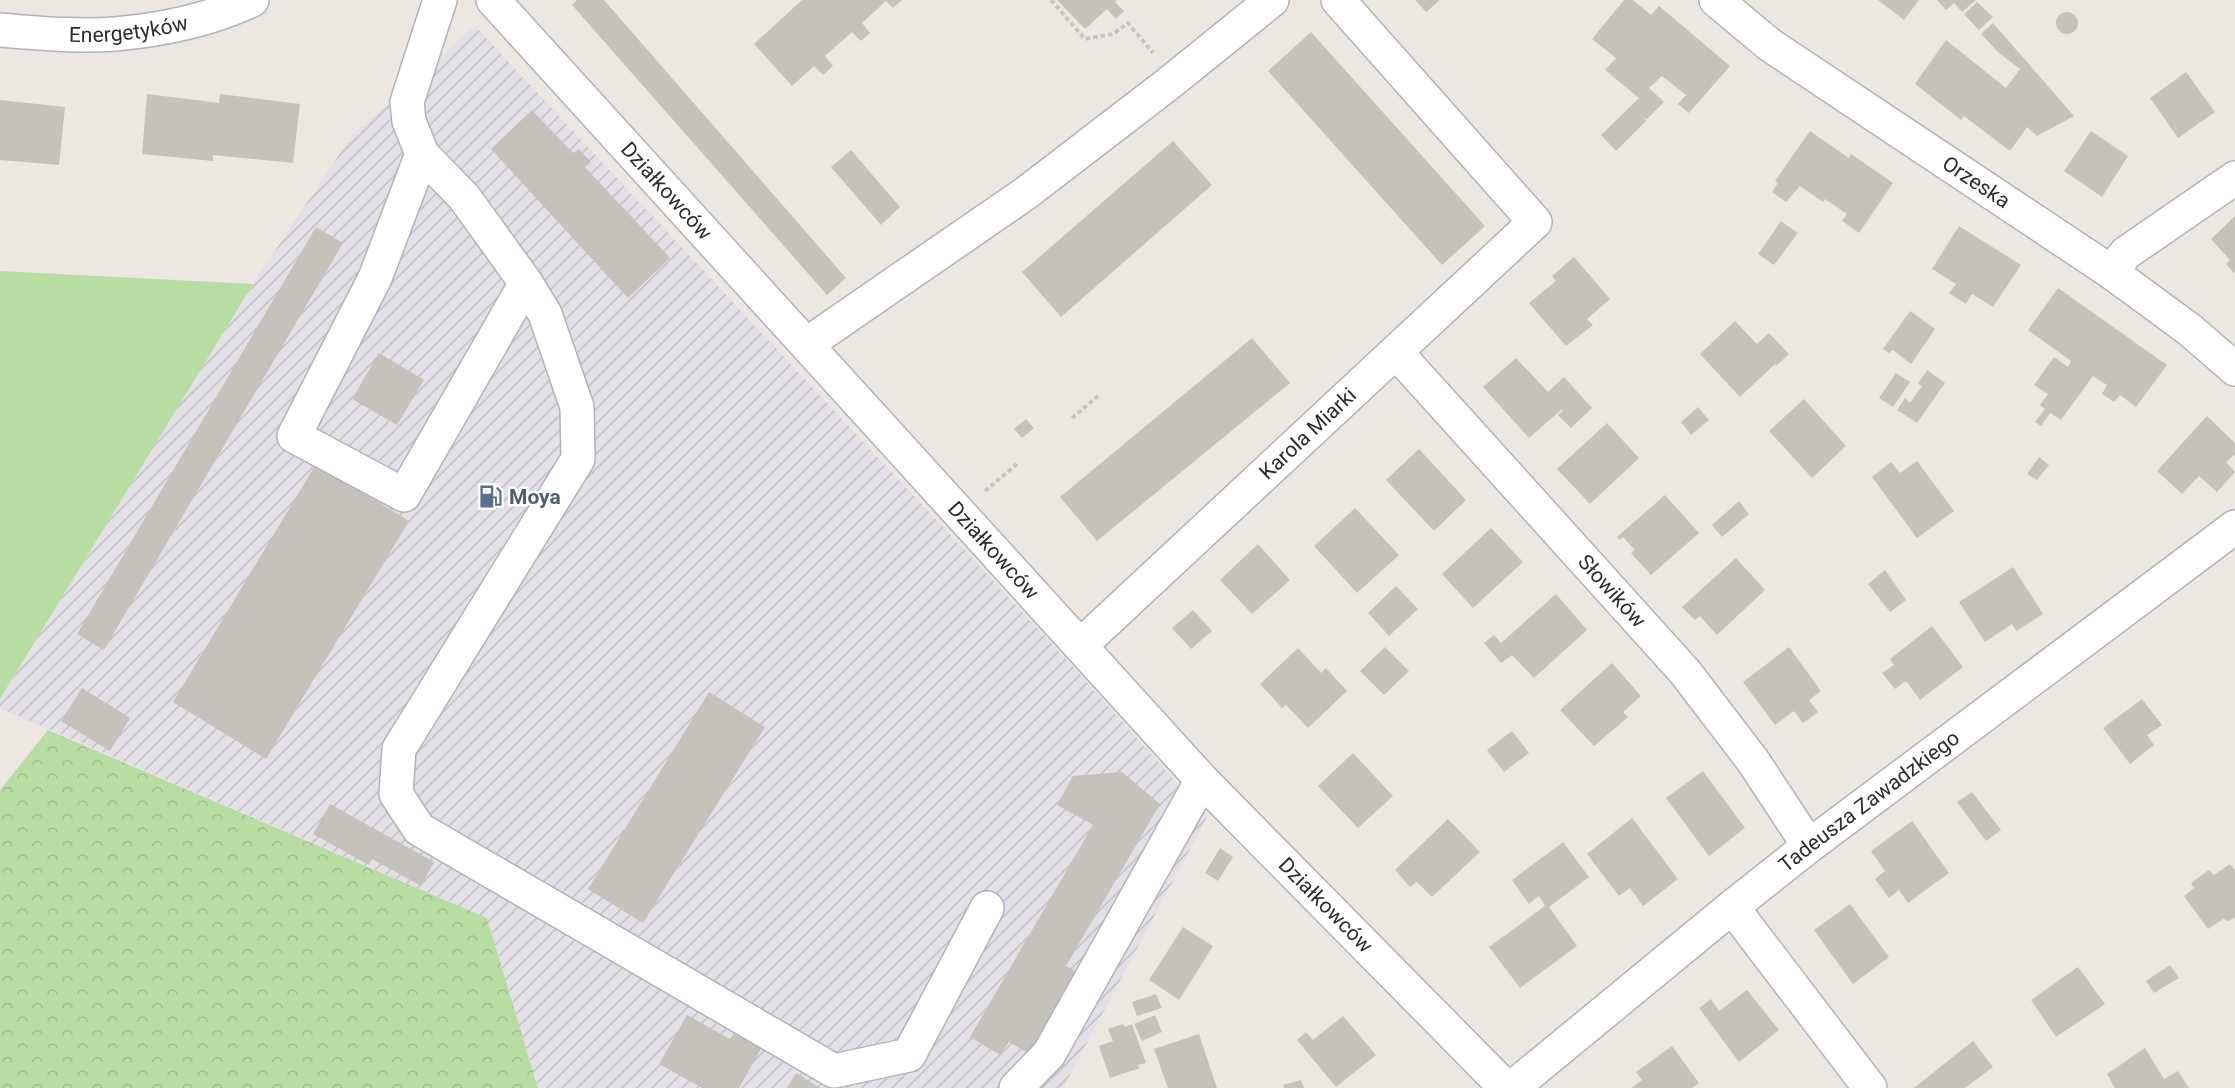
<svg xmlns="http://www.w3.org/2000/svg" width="2235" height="1088" viewBox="0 0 2235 1088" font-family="Roboto,sans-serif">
  <defs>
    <pattern id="industrial-furrows" width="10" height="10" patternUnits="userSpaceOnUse" patternTransform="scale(1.5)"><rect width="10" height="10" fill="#e2e0e6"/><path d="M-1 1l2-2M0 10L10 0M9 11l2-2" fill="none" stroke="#c2c0c6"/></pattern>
    <pattern id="forest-crowns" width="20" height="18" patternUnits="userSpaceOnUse" patternTransform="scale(1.5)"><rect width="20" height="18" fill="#b8dda3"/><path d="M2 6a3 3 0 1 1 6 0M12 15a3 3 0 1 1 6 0" fill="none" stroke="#9ebe8d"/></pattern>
  </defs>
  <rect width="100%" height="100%" fill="#ece7e1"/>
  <!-- industrial -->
  <polygon fill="url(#industrial-furrows)" points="475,26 1069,662 1207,817 1063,1088 538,1088 487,918 0,708 0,699 253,284 352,135"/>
  <!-- grass -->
  <polygon fill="#b8dda3" points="0,271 253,284 0,699"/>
  <!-- forest -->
  <polygon fill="url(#forest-crowns)" points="48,730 487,918 538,1088 0,1088 0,790"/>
  <!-- building -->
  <g fill="#c5c2bc">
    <polygon points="577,0 604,0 846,278 827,295 572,5"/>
    <polygon points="802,0 902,0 893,8 886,1 862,23 870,33 861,41 852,32 825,56 833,66 823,75 814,66 792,86 754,44"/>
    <polygon points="1057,0 1117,0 1115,2 1124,11 1116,19 1107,9 1085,29"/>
    <polygon points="1415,0 1440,0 1426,12"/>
    <polygon points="1624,0 1633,0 1651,15 1659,6 1730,66 1689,113 1678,104 1686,95 1662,76 1649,88 1664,102 1646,120 1638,112 1646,121 1616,151 1601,135 1639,98 1605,70 1616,58 1592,39"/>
    <polygon points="1878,0 1919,0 1904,20"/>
    <polygon points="1937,0 1976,0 1962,12 1954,3 1946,10"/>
    <polygon points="1977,2 1993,17 1979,30 1964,14"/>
    <circle cx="2067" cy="23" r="11"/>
    <polygon points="1993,23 2074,116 2037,136 2027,127 2010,151 1964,116 1961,120 1915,84 1946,40 2006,88 2020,69 1999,53 1981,34"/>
    <polygon points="1311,32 1485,226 1442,265 1268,71"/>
    <polygon points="2186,72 2215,112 2178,138 2150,98"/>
    <polygon points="147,94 219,103 220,94 300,104 293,163 213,155 213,161 142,154"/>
    <polygon points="0,100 65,107 59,165 0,160"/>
    <polygon points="532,110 573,153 579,149 591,162 585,167 670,258 628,298 491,149"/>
    <polygon points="1810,131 1849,158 1851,154 1893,183 1859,233 1842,221 1847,214 1825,199 1823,202 1800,186 1786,202 1772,192 1778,183 1775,181"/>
    <polygon points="2091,131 2128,156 2102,197 2064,171"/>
    <polygon points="1173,141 1212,185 1061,317 1022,272"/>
    <polygon points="851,150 900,207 881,225 831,167"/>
    <polygon points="2235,216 2235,274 2226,264 2230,260 2211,239"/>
    <polygon points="1781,221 1798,233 1774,265 1758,254"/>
    <polygon points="1959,226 2021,265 1993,307 1972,294 1966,304 1949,293 1956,284 1932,269"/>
    <polygon points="316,227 343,243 104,650 77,634"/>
    <polygon points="1574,257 1610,299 1587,319 1593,325 1566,346 1529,303 1556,281 1552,276"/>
    <polygon points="2058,288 2167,365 2136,407 2120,395 2114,402 2102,394 2107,385 2093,376 2061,420 2050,413 2041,426 2035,422 2045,409 2040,405 2048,394 2034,385 2054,357 2068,367 2071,361 2028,330"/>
    <polygon points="1910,311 1935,329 1911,364 1893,350 1889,353 1883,349"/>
    <polygon points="1735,321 1757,344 1769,333 1789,354 1776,366 1775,364 1740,397 1700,354"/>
    <polygon points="1252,338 1290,383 1097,541 1060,497"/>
    <polygon points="379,353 424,380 397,425 352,399"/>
    <polygon points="1516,358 1548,392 1564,377 1592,408 1571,428 1558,415 1563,410 1562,409 1529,438 1483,387"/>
    <polygon points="1927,370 1945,383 1917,423 1897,410 1905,398 1910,403 1922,386 1918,384"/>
    <polygon points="1896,373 1910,382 1893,407 1879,398"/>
    <polygon points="1804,399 1846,446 1812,478 1769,431"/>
    <polygon points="1698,407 1709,420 1691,435 1681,422"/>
    <polygon points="2207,416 2235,443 2235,454 2226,462 2235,472 2217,492 2199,476 2182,494 2157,471"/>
    <polygon points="1026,419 1034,428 1022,438 1014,429"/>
    <polygon points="1607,423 1639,458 1590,504 1557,469"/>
    <polygon points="1419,449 1466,500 1434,531 1386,480"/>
    <polygon points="2039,457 2049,465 2037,480 2027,474"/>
    <polygon points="1917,461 1954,511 1917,538 1872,477 1891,462 1900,473"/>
    <polygon points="316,464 409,521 266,759 173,702"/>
    <polygon points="1665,495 1699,533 1651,575 1631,553 1635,550 1623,537 1620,540 1617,537"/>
    <polygon points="1739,501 1749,514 1722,537 1712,525"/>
    <polygon points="1355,508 1399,555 1357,593 1314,546"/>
    <polygon points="1491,528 1523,562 1473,608 1442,574"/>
    <polygon points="1258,544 1290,580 1252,614 1220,580"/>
    <polygon points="1736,558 1765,590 1717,635 1700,616 1695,620 1682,607"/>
    <polygon points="2013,567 2043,614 2016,631 2012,624 1985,642 1959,602"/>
    <polygon points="1885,570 1906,600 1890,612 1868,584"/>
    <polygon points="1396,586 1418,609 1389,636 1368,613"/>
    <polygon points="1556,594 1587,630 1534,678 1512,655 1501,663 1484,643 1494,635 1501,643"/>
    <polygon points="1193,610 1212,631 1191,649 1172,628"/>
    <polygon points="1932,626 1963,667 1920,700 1906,681 1895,689 1882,673 1894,665 1890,659"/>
    <polygon points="1385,647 1409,671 1384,695 1360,671"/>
    <polygon points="1789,647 1821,691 1809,700 1818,712 1803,723 1794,711 1775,725 1743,682"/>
    <polygon points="1298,648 1321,673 1326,668 1347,691 1308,728 1286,705 1282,708 1260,684"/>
    <polygon points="1612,663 1641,696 1623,712 1628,717 1594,746 1560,710"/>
    <polygon points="82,688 130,718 110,751 61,721"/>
    <polygon points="709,692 765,727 643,923 588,889"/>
    <polygon points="2142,699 2162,725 2147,735 2154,745 2130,764 2103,728"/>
    <polygon points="1512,731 1529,753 1504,772 1487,750"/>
    <polygon points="1353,753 1393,796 1358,828 1318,786"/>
    <polygon points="1703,771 1745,828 1709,856 1666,798"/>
    <polygon points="1122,772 1160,804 1066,966 1082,975 1035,1057 1009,1042 1000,1055 970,1037 1093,825 1057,805 1073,776"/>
    <polygon points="1972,792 2001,830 1986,841 1957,802"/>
    <polygon points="330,804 434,862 421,886 372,859 369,865 313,834"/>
    <polygon points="1632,818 1678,879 1643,906 1630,888 1619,896 1587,854"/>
    <polygon points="1448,819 1480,852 1432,897 1417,882 1410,887 1395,870"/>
    <polygon points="1912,821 1949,873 1908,903 1899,890 1889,898 1875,879 1885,871 1871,851"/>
    <polygon points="1563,842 1589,877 1549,907 1577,946 1520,988 1489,947 1545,906 1539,896 1529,904 1512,880"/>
    <polygon points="1220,848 1233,857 1218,881 1205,873"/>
    <polygon points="2230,864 2235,870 2235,917 2229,921 2223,919 2208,929 2184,896 2194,888 2191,883 2206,872 2209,870 2214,875"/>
    <polygon points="1850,904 1889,957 1853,984 1814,930"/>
    <polygon points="1183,927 1213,946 1179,1000 1149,980"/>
    <polygon points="2170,965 2179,978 2154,993 2146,981"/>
    <polygon points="2078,967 2105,1004 2056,1037 2031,1000"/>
    <polygon points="1747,990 1779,1030 1739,1062 1699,1008 1711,999 1719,1011"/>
    <polygon points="1156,994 1162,1008 1137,1016 1132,1002"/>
    <polygon points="687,1015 730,1039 735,1032 762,1047 739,1088 702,1088 659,1064"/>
    <polygon points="1155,1015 1162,1032 1142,1041 1134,1024"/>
    <polygon points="1343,1016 1376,1055 1336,1087 1297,1040 1306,1032 1313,1040"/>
    <polygon points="1123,1024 1125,1027 1132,1024 1146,1063 1138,1065 1140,1068 1110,1078 1099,1046 1113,1041 1108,1029"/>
    <polygon points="1199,1034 1217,1088 1168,1088 1154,1049"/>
    <polygon points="1973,1041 1993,1067 1965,1088 1914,1088"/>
    <polygon points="1672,1046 1699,1083 1692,1088 1631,1088 1642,1080 1636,1072"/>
    <polygon points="2145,1048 2164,1079 2178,1071 2189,1088 2115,1088 2107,1074"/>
    <polygon points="796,1073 820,1088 787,1088"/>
    <polygon points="1301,1080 1304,1088 1284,1088 1283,1085"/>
  </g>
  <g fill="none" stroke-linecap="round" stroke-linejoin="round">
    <defs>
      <g id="minor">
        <polyline points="440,0 407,102 409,121 422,154 464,197 526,283 545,314 577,407 578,459 399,749 396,794 419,829 834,1071 909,1055 987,908"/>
        <path id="s1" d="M493 0 1202 780 1506 1088"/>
        <path id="s2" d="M1716 0 1770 45 2111 272 2190 330 2235 369"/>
        <path id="s3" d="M0 30C38 33 77 37 115 34 161 30 210 20 252 0"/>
        <polyline points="422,154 375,278 294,436 404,495 526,283"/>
        <polyline points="2111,272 2126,253 2235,178"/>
        <polyline points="807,344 1026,193 1168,84 1272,0"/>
        <path id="s4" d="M1396 352 1685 672 1753 761 1809 846"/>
        <path id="s5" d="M1081 645 1535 222 1338 0"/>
        <polyline points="1732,907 1870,1088"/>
        <polyline points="1016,1088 1049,1054 1202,780"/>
        <path id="s6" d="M1512 1088 1732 907 1809 846 2235 527"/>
      </g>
    </defs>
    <!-- minor casing -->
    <use href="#minor" stroke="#b1b3bb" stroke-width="36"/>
    <!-- path -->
    <g stroke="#c4c4c4" stroke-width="4" stroke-dasharray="4.5 3" stroke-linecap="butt">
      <polyline points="1051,0 1085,39 1113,34 1128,23 1153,53"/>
      <polyline points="1072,418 1098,396"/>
      <polyline points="985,491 1017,464"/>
    </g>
    <!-- minor -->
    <use href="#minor" stroke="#fff" stroke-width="33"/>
  </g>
  <!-- icons -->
  <defs>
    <symbol id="fuel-bare" viewBox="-9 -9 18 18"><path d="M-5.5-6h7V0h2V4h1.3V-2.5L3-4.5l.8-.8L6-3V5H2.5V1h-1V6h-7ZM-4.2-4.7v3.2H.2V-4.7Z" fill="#5c6f8a" stroke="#fff" stroke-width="2.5" paint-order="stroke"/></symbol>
  </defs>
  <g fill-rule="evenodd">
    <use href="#fuel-bare" x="474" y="480" width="33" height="33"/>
  </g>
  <g text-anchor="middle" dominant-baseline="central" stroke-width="5" stroke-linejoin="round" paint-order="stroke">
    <!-- street labels -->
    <g font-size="21" fill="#2d2d2d" stroke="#fff">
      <text stroke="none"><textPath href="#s3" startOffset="129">Energetyków</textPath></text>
      <text stroke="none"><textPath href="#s2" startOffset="318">Orzeska</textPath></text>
      <text stroke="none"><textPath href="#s1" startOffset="258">Działkowców</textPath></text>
      <text stroke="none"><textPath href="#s5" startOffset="310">Karola Miarki</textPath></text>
      <text stroke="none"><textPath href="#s1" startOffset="744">Działkowców</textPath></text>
      <text stroke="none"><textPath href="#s4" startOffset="322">Słowików</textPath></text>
      <text stroke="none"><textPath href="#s6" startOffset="458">Tadeusza Zawadzkiego</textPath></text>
      <text stroke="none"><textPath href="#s1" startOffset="1230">Działkowców</textPath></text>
    </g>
    <!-- service labels -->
    <g font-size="21" font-weight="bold" fill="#4e5e75" stroke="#fff" text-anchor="start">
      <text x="509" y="497">Moya</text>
    </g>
  </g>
</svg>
